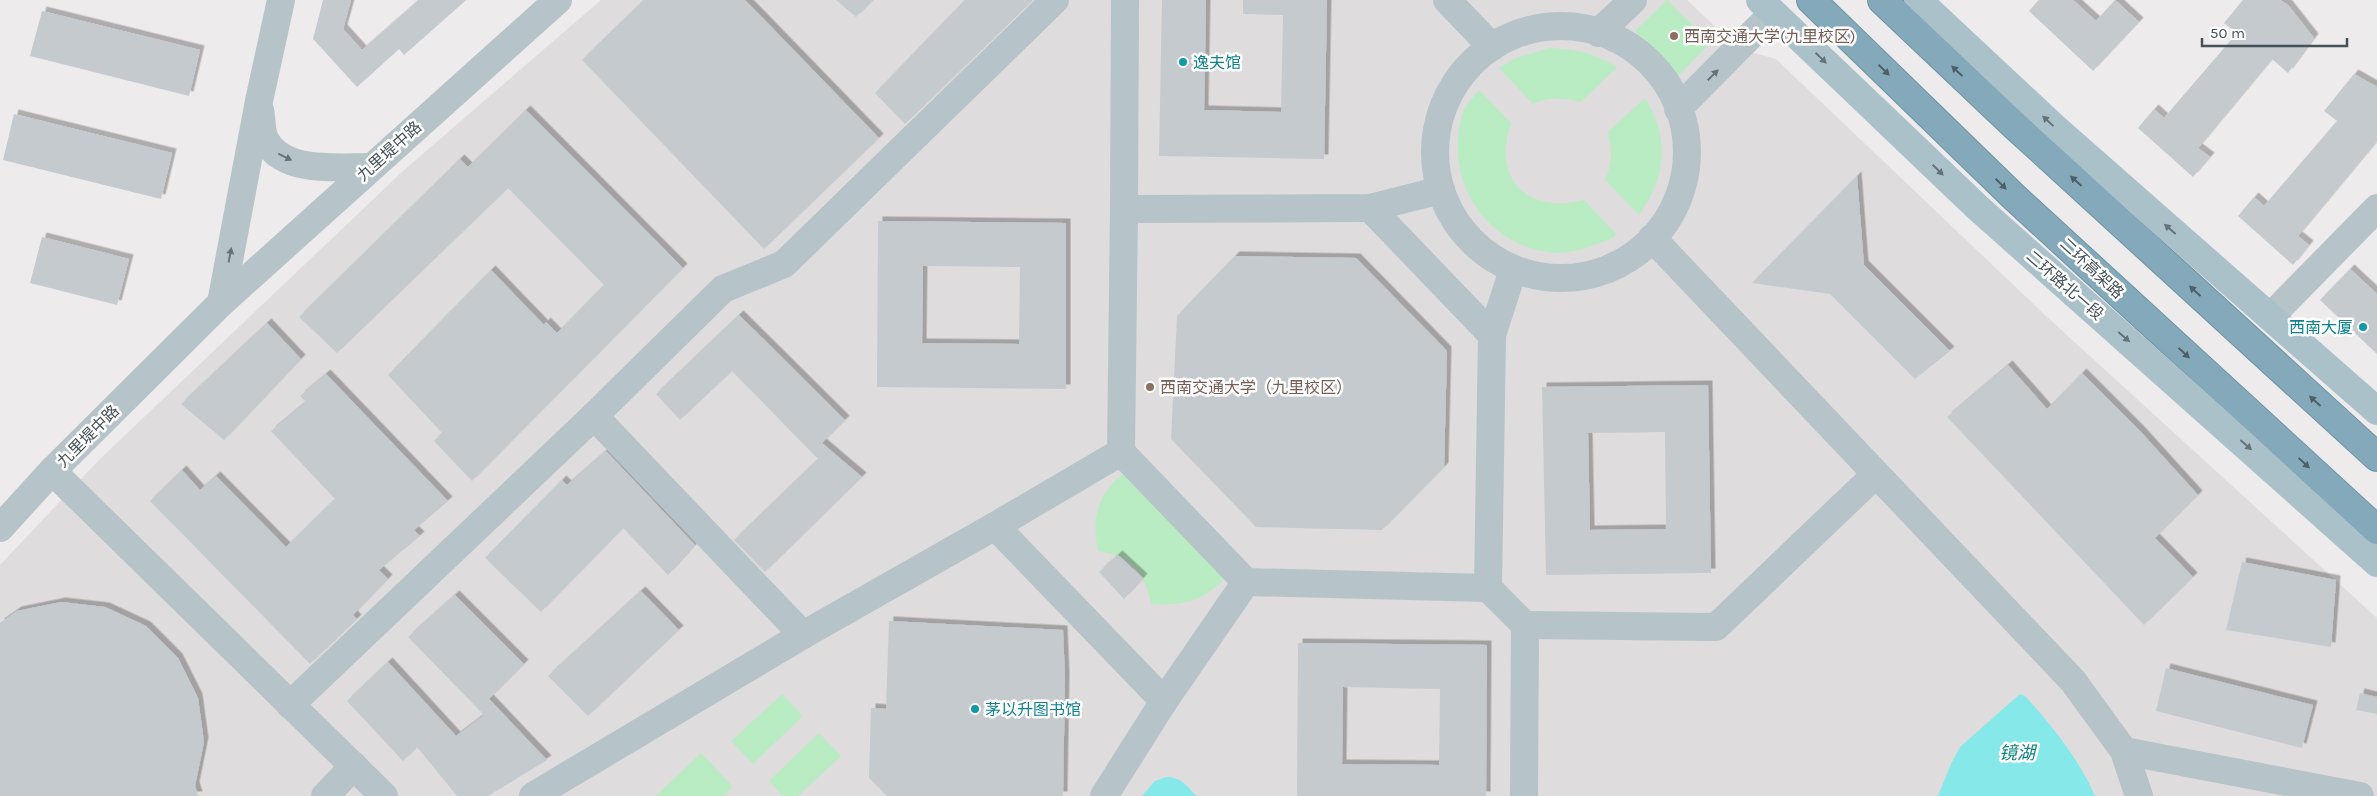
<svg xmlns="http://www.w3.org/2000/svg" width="2377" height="796" viewBox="0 0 2377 796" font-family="Karla,'Noto Sans SC',sans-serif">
  <defs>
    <filter id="shadow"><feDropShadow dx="4.5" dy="-4.5" stdDeviation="0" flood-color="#0004"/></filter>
  </defs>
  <rect width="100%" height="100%" fill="#eeebec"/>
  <!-- education -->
  <polygon fill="#dfdcdd" points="601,0 1687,0 1739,49 1776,59 2046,316 2377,618 2377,796 0,796 0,565 101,458 403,171"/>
  <!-- green -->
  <g fill="#b9ecc2">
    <polygon points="1667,0 1710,43 1679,75 1635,31"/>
    <path d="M1549 48C1575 49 1594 53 1617 67L1581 102C1563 98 1550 96 1533 104L1499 68 1514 59Z"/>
    <path d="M1479 90 1511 123C1492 179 1527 215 1584 200L1616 234 1613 238C1591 246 1570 256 1546 252 1496 243 1461 203 1458 153 1457 139 1459 121 1465 108 1469 102 1474 96 1479 90Z"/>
    <path d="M1645 98C1670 139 1666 177 1639 215L1605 180C1613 163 1612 150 1608 132Z"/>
    <path d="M1128 470 1228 575C1204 601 1184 606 1151 604 1146 573 1129 555 1098 551 1091 516 1098 492 1128 470Z"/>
    <polygon points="782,694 803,716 753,764 731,741"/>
    <polygon points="819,733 841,756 798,796 783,796 769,781"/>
    <polygon points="701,753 733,787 724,796 656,796"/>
  </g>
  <!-- water -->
  <g fill="#86e8e9">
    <path d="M2020 694 2026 697C2052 726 2079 759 2095 796H1938L1951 764 1960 747Z"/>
    <path d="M1166 777C1181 777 1187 785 1196 796H1142L1155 781Z"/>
  </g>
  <!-- building -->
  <g fill="#c5cace" fill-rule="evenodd" filter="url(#shadow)">
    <polygon points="323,0 351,0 343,29 362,50 419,0 466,0 404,55 399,49 357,87 313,39"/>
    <polygon points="644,0 745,0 879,138 764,249 582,60"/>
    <polygon points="836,0 873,0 856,17"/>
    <polygon points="965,0 1033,0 905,124 875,93"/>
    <polygon points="1162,0 1206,0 1204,110 1281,112 1283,15 1243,14 1243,0 1327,0 1324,159 1159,156"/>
    <polygon points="2039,0 2073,0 2096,21 2115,0 2139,22 2093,71 2029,11"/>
    <polygon points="2243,0 2280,0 2288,5 2314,38 2288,73 2272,59 2198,148 2210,157 2193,177 2138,128 2154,109 2164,118 2237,33 2224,23"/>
    <polygon points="42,11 200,50 189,96 30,56"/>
    <polygon points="2354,74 2377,87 2377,141 2298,236 2309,245 2293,265 2238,216 2254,197 2264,206 2337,121 2324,111"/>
    <polygon points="526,110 683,268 472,481 434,441 442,433 388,375 491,270 544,325 546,322 557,333 604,285 508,188 337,353 299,317 460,159 468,167"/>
    <polygon points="14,114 172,153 161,199 3,160"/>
    <polygon points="1857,176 1864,265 1950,351 1915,379 1830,294 1752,283"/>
    <path d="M878 221 1066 223V389L877 387ZM923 266 1020 267 1019 344 922 343Z"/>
    <polygon points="42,237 129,259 117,305 30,283"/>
    <polygon points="1235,256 1356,258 1447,351 1444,467 1382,530 1256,527 1171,439 1177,316"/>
    <polygon points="2350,269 2377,294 2377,354 2320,300"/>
    <polygon points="739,315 845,420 822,443 862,477 765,572 734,540 818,459 732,371 680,420 656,394"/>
    <polygon points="267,323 301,359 224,440 181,404"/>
    <polygon points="2008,365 2047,409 2082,373 2140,431 2198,495 2155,538 2193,577 2144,625 1947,417"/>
    <polygon points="326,374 448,501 414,530 420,536 379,570 388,579 353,615 357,619 310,664 150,501 182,470 200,490 216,476 286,547 335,499 271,431 306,402 300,396"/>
    <path d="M1708 385 1711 573 1546 575 1542 387ZM1665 432 1666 529 1590 530 1588 433Z"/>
    <polygon points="606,451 695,545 668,575 623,528 541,612 485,558 562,480 567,485"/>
    <polygon points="1118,555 1143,578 1124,599 1099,572"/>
    <polygon points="2242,562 2336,580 2331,647 2226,630"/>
    <polygon points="641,591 679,630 588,716 548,676"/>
    <polygon points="455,595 524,664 489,699 547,760 488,796 457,796 417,747 403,761 347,701 388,662 456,736 484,715 408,637"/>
    <polygon points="61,602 105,607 146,626 178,658 198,698 204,742 195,786 198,796 0,796 0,623 17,611"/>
    <polygon points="889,621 1063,630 1065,678 1063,796 887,796 869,778 871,708 886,709"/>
    <path d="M1298 643 1487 645 1486 796H1297ZM1343 687 1440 689 1439 765 1342 764Z"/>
    <polygon points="2166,668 2313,705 2302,748 2156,711"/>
    <polygon points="2360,693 2377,697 2377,714 2356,710"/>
  </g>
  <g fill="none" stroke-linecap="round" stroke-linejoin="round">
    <defs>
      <g id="highway">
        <polyline points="1811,0 2014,197 2377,530"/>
        <polyline points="1882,0 2014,125 2377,457"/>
      </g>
    </defs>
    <!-- highway casing -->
    <use href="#highway" stroke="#6f94a5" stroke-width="30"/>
    <!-- minor -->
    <g stroke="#b6c3c8" stroke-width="28">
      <polyline points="1447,0 1492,47"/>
      <circle cx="1561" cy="152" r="126"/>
      <polyline points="1598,33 1633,0"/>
      <polyline points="1678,109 1773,13"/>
      <path d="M260 110C262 119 261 133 266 141 285 174 339 167 371 167"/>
      <polyline points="1370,208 1492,335"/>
      <polyline points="1124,209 1125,0"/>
      <polyline points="1652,238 2073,681 2124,751 2139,796"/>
      <polyline points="221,303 259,101 281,0"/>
      <polyline points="2270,317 2377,208"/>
      <polyline points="594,416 803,635"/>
      <polyline points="1121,452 1246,582"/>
      <polyline points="52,471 384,796"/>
      <polyline points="995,526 1121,452 1124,209 1370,208 1441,190"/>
      <polyline points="0,528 52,471 221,303 558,0"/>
      <polyline points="1488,588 1525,625 1524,796"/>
      <polyline points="1525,625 1716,627 1875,475"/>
      <polyline points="1164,701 1246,582 1488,588 1492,335 1513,270"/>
      <polyline points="290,705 594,416 723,289 784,264 1055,0"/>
      <polyline points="2124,751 2360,796"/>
      <polyline points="325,796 354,766"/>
      <polyline points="533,796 803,635 995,526 1164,701 1104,796"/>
    </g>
    <!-- major -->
    <g stroke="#abc1ca" stroke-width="28">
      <polyline points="1760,0 1977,207 2377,563"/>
      <polyline points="1918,0 2054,127 2377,411"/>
    </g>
    <!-- highway -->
    <use href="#highway" stroke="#83a9ba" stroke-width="28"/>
  </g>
  <!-- one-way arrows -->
  <defs><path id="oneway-solid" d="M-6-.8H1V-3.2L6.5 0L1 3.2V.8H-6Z" transform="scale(1.25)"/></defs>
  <g fill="#63737a">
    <use href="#oneway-solid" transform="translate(1821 58) rotate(44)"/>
    <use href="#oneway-solid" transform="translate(2048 121) rotate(-137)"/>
    <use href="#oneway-solid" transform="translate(1938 170) rotate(44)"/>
    <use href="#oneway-solid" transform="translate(2170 229) rotate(-139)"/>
    <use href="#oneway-solid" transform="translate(2124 337) rotate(41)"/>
    <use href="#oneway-solid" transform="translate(2246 445) rotate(41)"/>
  </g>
  <g fill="#4d5f67">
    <use href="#oneway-solid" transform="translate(1884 70) rotate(44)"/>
    <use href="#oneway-solid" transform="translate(1957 71) rotate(-137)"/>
    <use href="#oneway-solid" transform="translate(2076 181) rotate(-138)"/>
    <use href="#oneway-solid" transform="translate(2001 184) rotate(44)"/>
    <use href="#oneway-solid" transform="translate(2195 291) rotate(-138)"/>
    <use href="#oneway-solid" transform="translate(2184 353) rotate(43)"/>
    <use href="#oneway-solid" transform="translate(2315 401) rotate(-138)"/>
    <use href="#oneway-solid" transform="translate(2304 463) rotate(43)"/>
  </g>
  <g fill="#66747a">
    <use href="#oneway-solid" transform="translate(1713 75) rotate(-45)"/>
    <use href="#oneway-solid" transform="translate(285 157) rotate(26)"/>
    <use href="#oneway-solid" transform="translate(230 255) rotate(-79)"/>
  </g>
  <!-- markers -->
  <g fill="#8d6e63" stroke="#fff" stroke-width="2">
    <circle cx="1674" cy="36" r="5"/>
    <circle cx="1150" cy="387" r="5"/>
  </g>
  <g fill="#0f9aa8" stroke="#fff" stroke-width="2">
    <circle cx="1183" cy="62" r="5"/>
    <circle cx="2363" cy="327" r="5"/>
    <circle cx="975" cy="709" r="5"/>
  </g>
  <g text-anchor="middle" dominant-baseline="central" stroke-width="5" stroke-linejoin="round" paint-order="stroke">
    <!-- education labels -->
    <g font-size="16" fill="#785e54" stroke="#fff" text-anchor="start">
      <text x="1684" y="36">西南交通大学(九里校区)</text>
      <text x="1160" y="387">西南交通大学（九里校区）</text>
    </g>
    <!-- culture labels -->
    <g font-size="16" fill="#0d838f" stroke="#fff" text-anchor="start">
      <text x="1193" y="62">逸夫馆</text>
      <text x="2353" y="327" text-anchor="end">西南大厦</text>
      <text x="985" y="709">茅以升图书馆</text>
    </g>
    <!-- street labels -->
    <g font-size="16" fill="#445258" stroke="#fff">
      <text transform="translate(389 151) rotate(-42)">九里堤中路</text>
      <text transform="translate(2092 268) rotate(43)">二环高架路</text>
      <text transform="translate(2065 285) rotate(41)">二环路北一段</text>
      <text transform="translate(88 436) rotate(-45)">九里堤中路</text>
    </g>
    <!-- water labels -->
    <g font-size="18" font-style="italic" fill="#0f8383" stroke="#fff">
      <text x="2017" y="753">镜湖</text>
    </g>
  </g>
  <!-- scale -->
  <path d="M2202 38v8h145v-8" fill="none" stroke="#445258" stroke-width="2.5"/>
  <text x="2210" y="38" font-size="15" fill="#445258" stroke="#ffffff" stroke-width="4" paint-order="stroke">50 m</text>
</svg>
